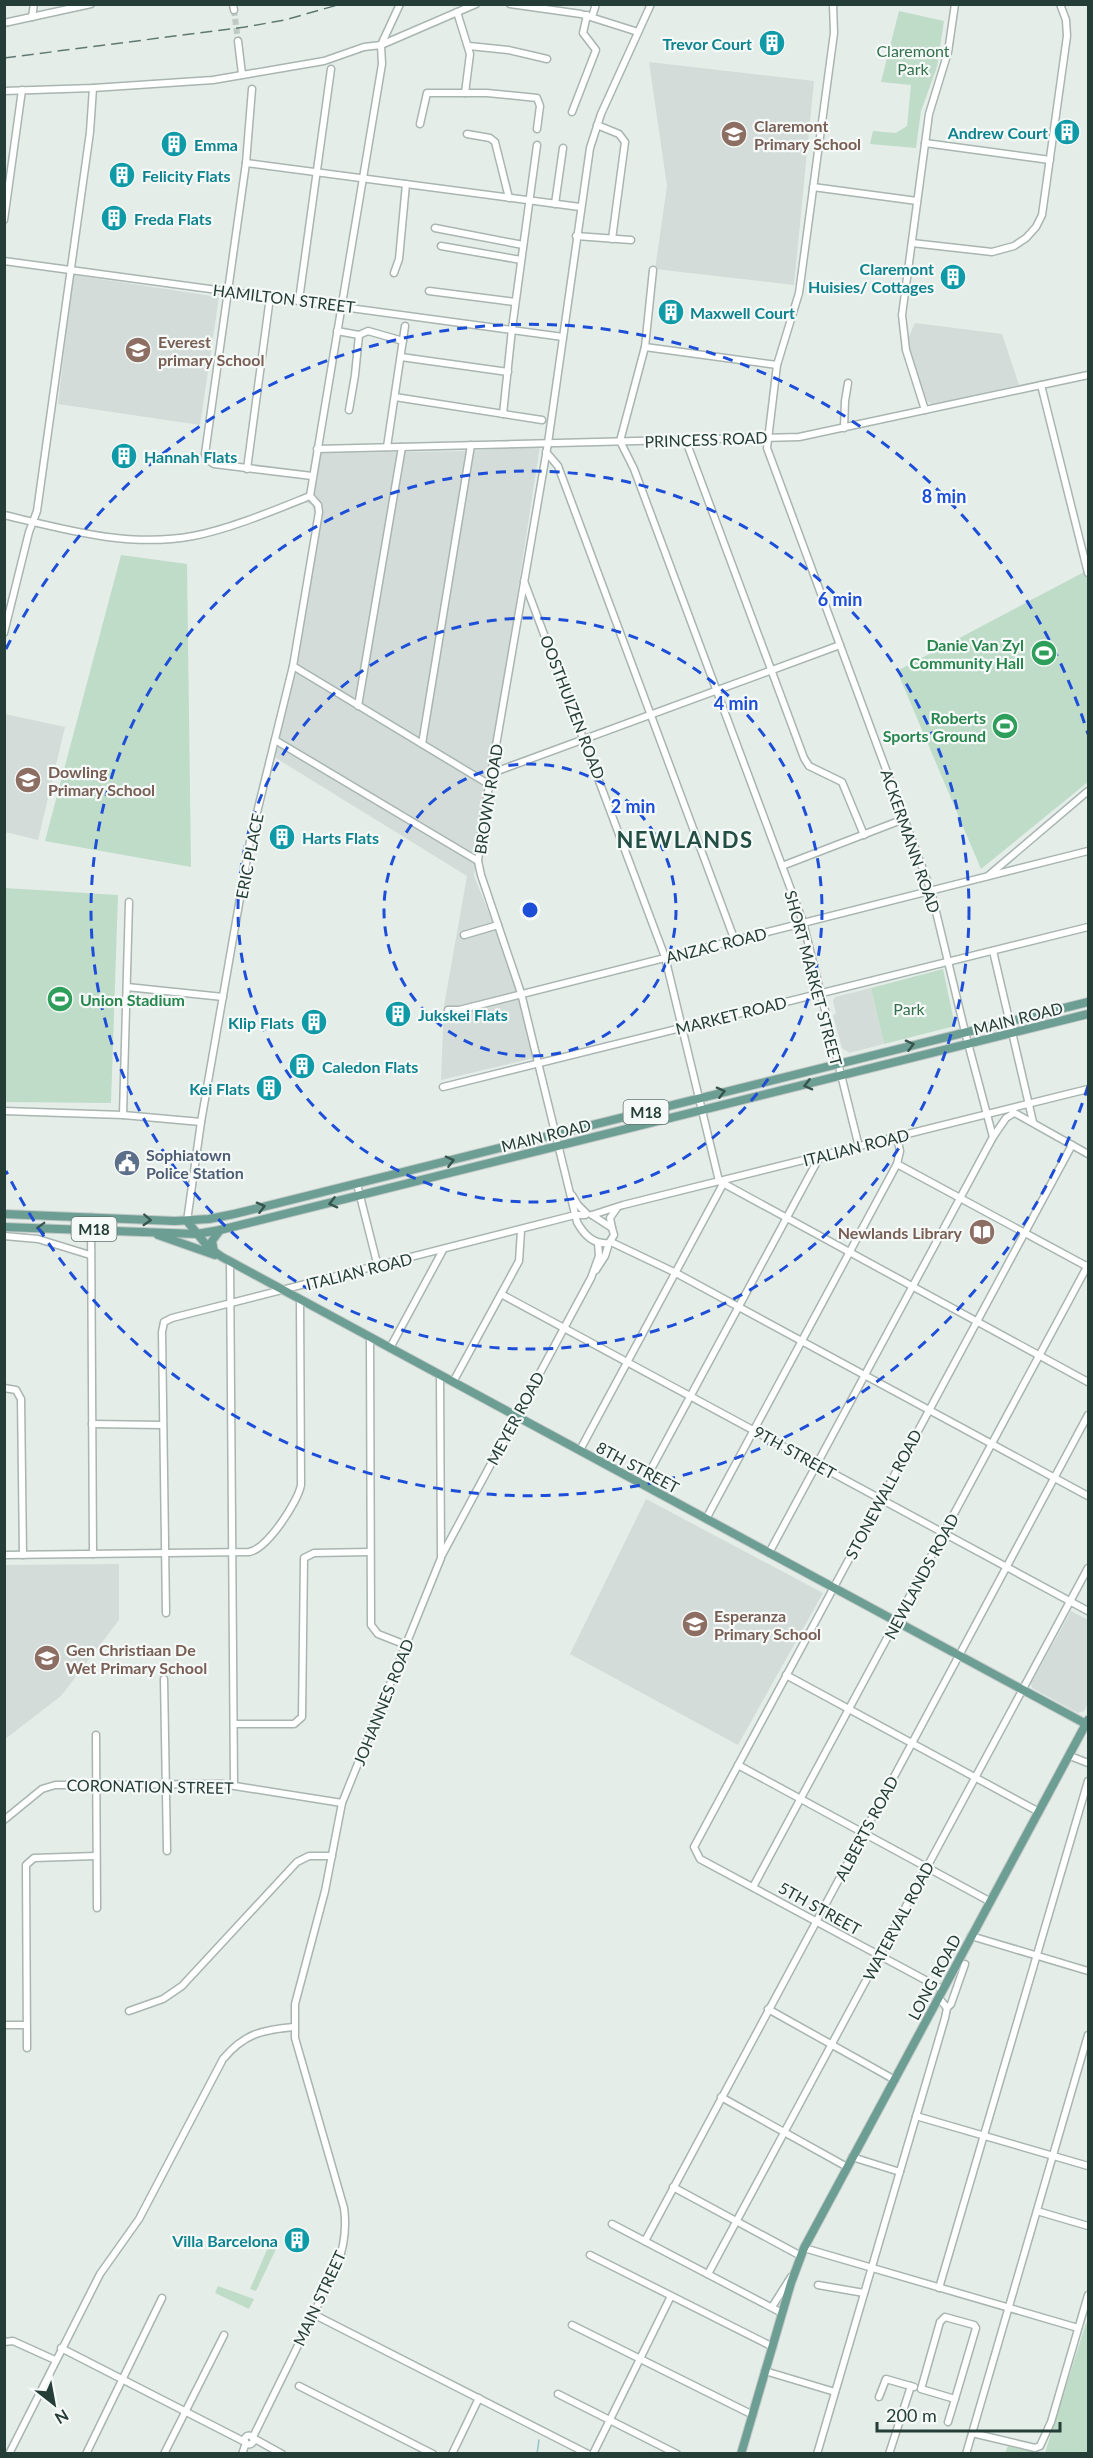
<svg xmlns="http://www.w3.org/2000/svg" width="1093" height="2458" viewBox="0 0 1093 2458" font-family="Lato,sans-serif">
  <rect width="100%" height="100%" fill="#e5ede9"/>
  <!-- built -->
  <g fill="#d3dcd8">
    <polygon points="649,62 814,81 794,285 655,269 667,186"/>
    <polygon points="73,275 219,297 200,425 58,404"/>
    <polygon points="915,323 1002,334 1019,385 933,405 925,400 907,341"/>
    <polygon points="540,446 474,876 519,988 534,1058 441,1080 444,1006 467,876 271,755 318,523 312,505 306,502 318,453 468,451"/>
    <polygon points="5,714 65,727 38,840 5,832"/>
    <polygon points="871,988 884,1044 849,1053 842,1048 833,1015 836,1014 833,1001 835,997"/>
    <polygon points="646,1499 823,1593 738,1745 570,1654"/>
    <polygon points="119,1564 119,1620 61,1696 5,1739 5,1565"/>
    <polygon points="1071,1611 1088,1620 1088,1703 1084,1711 1078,1713 1032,1688 1031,1684"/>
  </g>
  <!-- green -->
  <g fill="#bfdcc8">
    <polygon points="899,11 944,21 937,67 921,111 916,148 870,144 873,131 896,133 907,126 911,85 881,82"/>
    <polygon points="121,555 187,564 191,867 45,841"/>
    <polygon points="1086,571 1088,578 1088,782 981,869 897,671"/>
    <polygon points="5,888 118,895 111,1103 5,1102"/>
    <polygon points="943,969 955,1026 884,1044 871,988"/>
    <polygon points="269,2245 276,2249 256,2291 250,2289"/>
    <polygon points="218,2286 254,2299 249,2309 215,2293"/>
    <polygon points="1086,2323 1088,2324 1088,2453 1045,2453"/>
    <polygon points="1008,2446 1041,2453 1005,2453"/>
  </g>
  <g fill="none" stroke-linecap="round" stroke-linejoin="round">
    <!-- stream -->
    <polyline stroke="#92c2cd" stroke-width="1.5" points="537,2454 539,2440"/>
    <!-- minor-tunnel -->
    <polyline stroke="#bfcac5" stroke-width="6" stroke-dasharray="6 3" stroke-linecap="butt" points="234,10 238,41"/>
    <defs>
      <g id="minor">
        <polyline points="233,4 234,10"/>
        <polyline points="510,4 581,14 638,32"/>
        <polyline points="833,4 834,33 799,293 777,365 767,448 931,891 965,1032 993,1137"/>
        <polyline points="457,12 470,54 465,93"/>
        <polyline points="32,17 34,4"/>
        <polyline points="592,17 596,4"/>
        <polyline points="4,23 91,4"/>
        <polyline points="238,41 242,74"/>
        <polyline points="469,46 508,50 547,59"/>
        <polyline points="252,89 246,163 205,454 208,460 214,464 312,476"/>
        <polyline points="4,91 93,88 213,80 324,61 364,47 381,45 476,4"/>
        <polyline points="572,112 596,50 583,33 587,15"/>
        <polyline points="420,124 427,93 487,93 537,98 540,106 537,129"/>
        <polyline points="597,125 619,134 625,142 612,239"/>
        <polyline points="467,134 490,138 495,142 509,198"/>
        <polyline points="925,143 1050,160"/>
        <polyline points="246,163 580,207"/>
        <polyline points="813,187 917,201"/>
        <polyline points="555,204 563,148"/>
        <polyline points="4,220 22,90"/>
        <polyline points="435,228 523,245"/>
        <polyline points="576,236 631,240"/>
        <polyline points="912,243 992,252 1014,246 1026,238 1036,227 1042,215 1067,36 1066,20 1060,4"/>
        <polyline points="441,246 521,260"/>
        <polyline points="4,261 563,337"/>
        <polyline points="653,270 645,347 620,441 634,469 803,922 859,1147"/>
        <polyline points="394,273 399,259 406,184"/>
        <polyline points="429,291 515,302"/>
        <polyline points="299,300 331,69"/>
        <polyline points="337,331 359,335"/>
        <polyline points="645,347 777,365"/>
        <polyline points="401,357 508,372"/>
        <polyline points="1041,385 1088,573"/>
        <polyline points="395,397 542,420"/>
        <polyline points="349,410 355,375 359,335 368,331 403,341"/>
        <polyline points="925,410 906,350 902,315 929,114 948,52 955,4"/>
        <polyline points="503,414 512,329 537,145"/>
        <polyline points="844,428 845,401 848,383"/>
        <polyline points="686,441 804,758 809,766 842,782 864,835"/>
        <polyline points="387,447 405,326"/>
        <polyline points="317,449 799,437 1088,375"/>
        <polyline points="546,452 558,466 735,941"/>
        <polyline points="247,469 270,297"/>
        <polyline points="310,496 382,64 381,45 400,4"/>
        <path d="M4 515C67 530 129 548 193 536 230 529 275 510 310 496"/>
        <polyline points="524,581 665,957 719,1181 1088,1382"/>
        <polyline points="4,633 29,532 37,511 90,132 93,88"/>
        <polyline points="293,666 490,785"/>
        <polyline points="358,706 402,447"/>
        <polyline points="275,740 478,861"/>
        <polyline points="422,744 471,445"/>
        <polyline points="492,773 840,645"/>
        <polyline points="782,866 904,819"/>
        <polyline points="988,876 1088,791"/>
        <polyline points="464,935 498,925"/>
        <polyline points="993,951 1033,1122"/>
        <polyline points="127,987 223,997"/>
        <polyline points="448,1010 459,1010 1088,851"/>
        <polyline points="443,1087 1088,927"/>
        <polyline points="4,1111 123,1115 201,1122"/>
        <polyline points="1013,1112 1088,1154"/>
        <polyline points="123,1115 129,902"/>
        <polyline points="897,1164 1088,1267"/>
        <polyline points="357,1184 378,1267"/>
        <polyline points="572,1195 578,1205 587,1214"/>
        <path d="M592 1215 612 1228 614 1235 609 1243C594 1245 584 1235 577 1222L521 993 481 875 478 861 482 827 548 443 590 148 601 114 651 4"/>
        <polyline points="592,1215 623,1205 1088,1089"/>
        <polyline points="91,1217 93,1554"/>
        <polyline points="187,1221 201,1122 250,841 293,666 319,512 318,505 310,496"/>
        <polyline points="612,1228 610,1218 617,1208"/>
        <polyline points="4,1236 38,1239 90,1255"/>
        <polyline points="611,1242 676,1273 1088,1496"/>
        <polyline points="230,1261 234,1785"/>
        <polyline points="596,1270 605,1256 609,1243"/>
        <polyline points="501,1294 1088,1611"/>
        <polyline points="370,1337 371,1625 378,1634 406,1645"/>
        <polyline points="390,1348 443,1250"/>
        <polyline points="453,1382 519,1261 521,1231"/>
        <polyline points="4,1388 16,1390 21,1399 23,1555"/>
        <polyline points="92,1424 162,1425"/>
        <polyline points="580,1450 723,1184"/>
        <polyline points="643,1484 820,1156"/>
        <polyline points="706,1519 897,1164 900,1151 897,1137"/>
        <polyline points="769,1553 993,1137 1006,1118 1014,1113"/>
        <path d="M4 1555 249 1552C267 1549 298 1502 301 1485L300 1299"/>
        <polyline points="442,1555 591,1278 599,1256 598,1243"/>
        <polyline points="166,1613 162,1332 164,1322 172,1318 575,1215 585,1215"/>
        <polyline points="786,1675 1039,1812"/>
        <polyline points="164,1679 167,1851"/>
        <polyline points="234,1724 294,1724 302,1717 304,1558 314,1553 370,1552"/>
        <polyline points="96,1735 97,1908"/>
        <polyline points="1070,1756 1088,1763"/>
        <polyline points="738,1765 989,1901"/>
        <polyline points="4,1820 42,1789 55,1785 222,1784 342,1803"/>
        <polyline points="753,1887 1088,1265"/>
        <polyline points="971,1936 1088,1971"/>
        <polyline points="942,1989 700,1859 694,1847 1072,1145"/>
        <polyline points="947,2008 951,2004 965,1964"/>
        <polyline points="768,2009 895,2080"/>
        <polyline points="129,2011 163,1999 182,1986 297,1862 309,1856 332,1856"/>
        <polyline points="4,2025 26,2025"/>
        <polyline points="27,2048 26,1865 34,1858 96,1856"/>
        <polyline points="721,2097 847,2167"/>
        <polyline points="916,2116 1088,2166"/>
        <polyline points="852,2157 900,2172"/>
        <polyline points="673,2187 801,2256"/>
        <polyline points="1037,2211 1088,2226"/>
        <polyline points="612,2224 782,2313"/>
        <polyline points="645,2241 1088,1415"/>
        <polyline points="804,2248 1078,2328"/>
        <polyline points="590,2255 773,2347"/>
        <polyline points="708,2274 1088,1568"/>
        <polyline points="818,2285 864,2293"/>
        <polyline points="939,2288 1088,1781"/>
        <polyline points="772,2307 791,2277"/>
        <polyline points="313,2314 588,2454"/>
        <polygon points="945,2317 974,2325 976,2328 955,2399 921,2389 940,2322"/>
        <polyline points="572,2325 753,2415"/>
        <polyline points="4,2342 13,2341 55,2360"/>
        <polyline points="61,2348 245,2442"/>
        <polyline points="765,2371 835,2392"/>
        <polyline points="299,2386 433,2454"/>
        <polyline points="558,2394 677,2454"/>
        <polyline points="879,2397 886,2379 914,2387"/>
        <polyline points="948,2422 955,2399"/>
        <polyline points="972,2433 1035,2448 1040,2446 1051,2422 1088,2295"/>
        <circle cx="249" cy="2440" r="4.5"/>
        <path d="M253 2437 337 2266C344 2247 347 2229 344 2208L295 2038V2004L325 1891 342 1803 441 1558 440 1375"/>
        <polyline points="253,2438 282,2454"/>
        <path d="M9 2454 100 2274 139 2219 223 2059C244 2034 261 2030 294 2027"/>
        <polyline points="86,2454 162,2298"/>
        <polyline points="164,2454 224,2335"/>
        <polyline points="242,2454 246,2443"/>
        <polyline points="452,2454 479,2398"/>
        <polyline points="593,2454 671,2296"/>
        <polyline points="817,2454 945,2018 947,2008 938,1997"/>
        <polyline points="889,2454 911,2386"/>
        <polyline points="966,2454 1088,2035"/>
      </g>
      <g id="major">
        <polyline points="4,1214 175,1221 209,1219 234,1214 1088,1002"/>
        <polyline points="187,1221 208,1247 222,1257 1086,1724"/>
        <polyline points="4,1227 197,1234 220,1230 1088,1014"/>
        <polyline points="158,1235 215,1255"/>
        <polyline points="214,1252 212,1241 220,1230"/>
        <polyline points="741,2454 791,2283 804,2248 1088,1720"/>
      </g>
    </defs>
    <!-- minor casing -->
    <use href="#minor" stroke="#a8b5b0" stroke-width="9"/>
    <!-- major casing -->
    <use href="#major" stroke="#c2c9c7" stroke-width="10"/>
    <!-- minor -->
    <use href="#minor" stroke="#fff" stroke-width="6"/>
    <!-- major -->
    <use href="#major" stroke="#6d9e93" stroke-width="8"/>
    <!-- rail -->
    <polyline stroke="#607872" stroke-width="1.5" stroke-dasharray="12 6" stroke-linecap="butt" points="4,58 245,27 285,20 341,4"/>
  </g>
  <!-- one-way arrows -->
  <defs><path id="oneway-chevron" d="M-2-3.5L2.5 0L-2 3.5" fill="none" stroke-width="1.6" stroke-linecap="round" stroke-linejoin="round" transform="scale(1.5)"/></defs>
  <g stroke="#37554e">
    <use href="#oneway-chevron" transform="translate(910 1045) rotate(-14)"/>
    <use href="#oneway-chevron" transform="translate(808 1085) rotate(166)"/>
    <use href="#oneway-chevron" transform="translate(721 1092) rotate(-14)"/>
    <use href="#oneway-chevron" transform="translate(450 1161) rotate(-14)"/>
    <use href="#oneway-chevron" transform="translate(333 1203) rotate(166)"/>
    <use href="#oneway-chevron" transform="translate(261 1207) rotate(-14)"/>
    <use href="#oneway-chevron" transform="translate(147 1220) rotate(3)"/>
    <use href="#oneway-chevron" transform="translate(41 1228) rotate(-178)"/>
  </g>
  <!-- distance rings -->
  <g fill="none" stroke="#1d4ed8" stroke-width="3" stroke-dasharray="10 8">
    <circle cx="530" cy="910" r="146"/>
    <circle cx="530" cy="910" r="292"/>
    <circle cx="530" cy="910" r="439"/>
    <path d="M1088 1086A585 585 0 0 1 6 1171M6 649A585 585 0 0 1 1088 734"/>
  </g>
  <!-- icons -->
  <defs>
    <symbol id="building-disc" viewBox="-11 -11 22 22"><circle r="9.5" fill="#0f9aa8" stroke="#f5f9f7"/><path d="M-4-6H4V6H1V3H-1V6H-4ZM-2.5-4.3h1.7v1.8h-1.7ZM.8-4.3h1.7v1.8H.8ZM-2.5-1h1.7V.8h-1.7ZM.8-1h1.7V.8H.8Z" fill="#fff"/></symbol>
    <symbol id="school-disc" viewBox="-11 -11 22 22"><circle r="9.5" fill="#8d6e63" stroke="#f5f9f7"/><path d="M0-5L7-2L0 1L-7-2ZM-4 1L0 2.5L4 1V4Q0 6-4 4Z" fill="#fff"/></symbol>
    <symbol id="stadium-disc" viewBox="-11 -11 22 22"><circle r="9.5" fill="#2e9e5b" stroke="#f5f9f7"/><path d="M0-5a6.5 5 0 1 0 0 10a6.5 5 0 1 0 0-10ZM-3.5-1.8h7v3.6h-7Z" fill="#fff"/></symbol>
    <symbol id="civic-disc" viewBox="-11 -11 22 22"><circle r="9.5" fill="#5c6f8a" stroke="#f5f9f7"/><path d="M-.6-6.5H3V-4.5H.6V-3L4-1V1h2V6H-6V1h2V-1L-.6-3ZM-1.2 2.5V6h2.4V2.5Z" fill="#fff"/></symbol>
    <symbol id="library-disc" viewBox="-11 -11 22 22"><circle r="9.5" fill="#8d6e63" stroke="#f5f9f7"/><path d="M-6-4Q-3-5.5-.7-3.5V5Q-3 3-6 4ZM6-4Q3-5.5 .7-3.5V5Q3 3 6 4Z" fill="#fff"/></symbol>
  </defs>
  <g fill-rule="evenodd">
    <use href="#building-disc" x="757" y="28" width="30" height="30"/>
    <use href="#building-disc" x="1052" y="117" width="30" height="30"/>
    <use href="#school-disc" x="719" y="119" width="30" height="30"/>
    <use href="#building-disc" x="159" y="129" width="30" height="30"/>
    <use href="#building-disc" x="107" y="160" width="30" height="30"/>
    <use href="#building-disc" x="99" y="203" width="30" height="30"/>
    <use href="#building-disc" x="938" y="262" width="30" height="30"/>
    <use href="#building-disc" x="656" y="297" width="30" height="30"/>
    <use href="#school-disc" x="123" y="335" width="30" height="30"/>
    <use href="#building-disc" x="109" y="441" width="30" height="30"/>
    <use href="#stadium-disc" x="1029" y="638" width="30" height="30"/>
    <use href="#stadium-disc" x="990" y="711" width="30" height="30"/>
    <use href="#school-disc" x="13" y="765" width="30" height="30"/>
    <use href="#building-disc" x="267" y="822" width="30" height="30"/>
    <use href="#stadium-disc" x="45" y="984" width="30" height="30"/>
    <use href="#building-disc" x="383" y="999" width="30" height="30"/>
    <use href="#building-disc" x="299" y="1007" width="30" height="30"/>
    <use href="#building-disc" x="287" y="1051" width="30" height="30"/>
    <use href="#building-disc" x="254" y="1073" width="30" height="30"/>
    <use href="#civic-disc" x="112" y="1148" width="30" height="30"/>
    <use href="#library-disc" x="967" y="1217" width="30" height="30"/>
    <use href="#school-disc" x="680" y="1609" width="30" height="30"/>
    <use href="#school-disc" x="32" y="1643" width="30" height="30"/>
    <use href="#building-disc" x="282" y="2225" width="30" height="30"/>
  </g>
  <g text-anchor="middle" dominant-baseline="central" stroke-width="4.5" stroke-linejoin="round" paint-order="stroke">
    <!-- shield labels -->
    <g fill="#f5f9f7" stroke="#637571" stroke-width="1.5">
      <rect x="623.5" y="1100" width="45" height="24" rx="4.5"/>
      <rect x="71.5" y="1217" width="45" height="24" rx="4.5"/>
    </g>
    <g font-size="15" font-weight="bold" fill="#253d37">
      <text x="646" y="1112">M18</text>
      <text x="94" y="1229">M18</text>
    </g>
    <!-- culture labels -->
    <g font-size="16" font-weight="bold" fill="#0d838f" stroke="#f5f9f7" text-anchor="start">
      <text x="752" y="43" text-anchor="end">Trevor Court</text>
      <text x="1048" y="132" text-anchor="end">Andrew Court</text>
      <text x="194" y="144">Emma</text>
      <text x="142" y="175">Felicity Flats</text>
      <text x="134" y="218">Freda Flats</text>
      <text x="934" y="268" text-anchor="end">Claremont<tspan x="934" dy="18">Huisies/ Cottages</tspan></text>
      <text x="690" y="312">Maxwell Court</text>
      <text x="144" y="456">Hannah Flats</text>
      <text x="302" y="837">Harts Flats</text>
      <text x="418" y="1014">Jukskei Flats</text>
      <text x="294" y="1022" text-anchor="end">Klip Flats</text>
      <text x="322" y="1066">Caledon Flats</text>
      <text x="250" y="1088" text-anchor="end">Kei Flats</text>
      <text x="278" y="2240" text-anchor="end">Villa Barcelona</text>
    </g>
    <!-- park labels -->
    <g font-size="16" fill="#33714c" stroke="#f5f9f7">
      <text x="913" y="50">Claremont<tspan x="913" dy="18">Park</tspan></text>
      <text x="909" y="1008">Park</text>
    </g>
    <!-- education labels -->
    <g font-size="16" font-weight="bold" fill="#785e54" stroke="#f5f9f7" text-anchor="start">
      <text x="754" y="125">Claremont<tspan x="754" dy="18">Primary School</tspan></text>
      <text x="158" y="341">Everest<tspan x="158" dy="18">primary School</tspan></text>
      <text x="48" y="771">Dowling<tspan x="48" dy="18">Primary School</tspan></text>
      <text x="962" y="1232" text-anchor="end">Newlands Library</text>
      <text x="714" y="1615">Esperanza<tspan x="714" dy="18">Primary School</tspan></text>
      <text x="66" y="1649">Gen Christiaan De<tspan x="66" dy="18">Wet Primary School</tspan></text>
    </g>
    <!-- street labels -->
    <g font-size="16" fill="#253d37" stroke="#f5f9f7">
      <text transform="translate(284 298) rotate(7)">HAMILTON STREET</text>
      <text transform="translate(706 439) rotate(-2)">PRINCESS ROAD</text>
      <text transform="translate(573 707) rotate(69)">OOSTHUIZEN ROAD</text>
      <text transform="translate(488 799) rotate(-81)">BROWN ROAD</text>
      <text transform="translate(911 841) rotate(71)">ACKERMANN ROAD</text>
      <text transform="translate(249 856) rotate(-79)">ERIC PLACE</text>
      <text transform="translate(716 945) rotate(-14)">ANZAC ROAD</text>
      <text transform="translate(814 978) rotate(75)">SHORT MARKET STREET</text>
      <text transform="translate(731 1015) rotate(-14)">MARKET ROAD</text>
      <text transform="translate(1018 1018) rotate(-14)">MAIN ROAD</text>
      <text transform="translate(546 1135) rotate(-14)">MAIN ROAD</text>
      <text transform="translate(856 1147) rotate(-14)">ITALIAN ROAD</text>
      <text transform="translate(359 1271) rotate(-14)">ITALIAN ROAD</text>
      <text transform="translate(515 1418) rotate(-62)">MEYER ROAD</text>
      <text transform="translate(795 1452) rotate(29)">9TH STREET</text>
      <text transform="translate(638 1467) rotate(28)">8TH STREET</text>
      <text transform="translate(883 1494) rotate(-62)">STONEWALL ROAD</text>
      <text transform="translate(921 1576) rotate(-62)">NEWLANDS ROAD</text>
      <text transform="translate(383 1702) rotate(-68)">JOHANNES ROAD</text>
      <text transform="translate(150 1786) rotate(1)">CORONATION STREET</text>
      <text transform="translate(866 1828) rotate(-62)">ALBERTS ROAD</text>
      <text transform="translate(820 1908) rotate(29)">5TH STREET</text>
      <text transform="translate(898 1921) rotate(-62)">WATERVAL ROAD</text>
      <text transform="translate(934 1977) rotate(-62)">LONG ROAD</text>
      <text transform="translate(319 2298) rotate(-65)">MAIN STREET</text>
    </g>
    <!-- leisure labels -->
    <g font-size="16" font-weight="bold" fill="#27864d" stroke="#f5f9f7" text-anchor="end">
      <text x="1024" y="644">Danie Van Zyl<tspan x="1024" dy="18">Community Hall</tspan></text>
      <text x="986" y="717">Roberts<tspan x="986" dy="18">Sports Ground</tspan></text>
      <text x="80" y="999" text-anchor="start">Union Stadium</text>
    </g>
    <!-- service labels -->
    <g font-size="16" font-weight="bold" fill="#4e5e75" stroke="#f5f9f7" text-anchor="start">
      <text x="146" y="1154">Sophiatown<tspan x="146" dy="18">Police Station</tspan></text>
    </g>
    <!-- district labels -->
    <g font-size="22" font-weight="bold" letter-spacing="1.5" fill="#234e44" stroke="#f5f9f7">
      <text x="685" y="839">NEWLANDS</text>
    </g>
  </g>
  <circle cx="530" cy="910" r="9" fill="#1d4ed8" stroke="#f5f9f7" stroke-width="3"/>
  <g font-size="18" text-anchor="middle" font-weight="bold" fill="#1d4ed8" stroke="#f5f9f7" stroke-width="4.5" stroke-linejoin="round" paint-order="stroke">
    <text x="944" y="503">8 min</text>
    <text x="840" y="606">6 min</text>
    <text x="736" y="710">4 min</text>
    <text x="633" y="813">2 min</text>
  </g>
  <!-- border -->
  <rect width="1093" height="2458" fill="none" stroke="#253d37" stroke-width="12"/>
  <!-- north arrow -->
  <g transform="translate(54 2404) rotate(149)" stroke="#f5f9f7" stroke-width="4.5" paint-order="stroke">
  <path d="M0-4.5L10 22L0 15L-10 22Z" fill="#253d37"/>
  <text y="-9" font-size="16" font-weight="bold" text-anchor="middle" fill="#253d37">N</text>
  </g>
  <!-- scale -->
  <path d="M877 2422v9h183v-9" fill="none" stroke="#253d37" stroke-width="3"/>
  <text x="886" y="2422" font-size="18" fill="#253d37" stroke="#f5f9f7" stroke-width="4.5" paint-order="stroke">200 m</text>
</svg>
